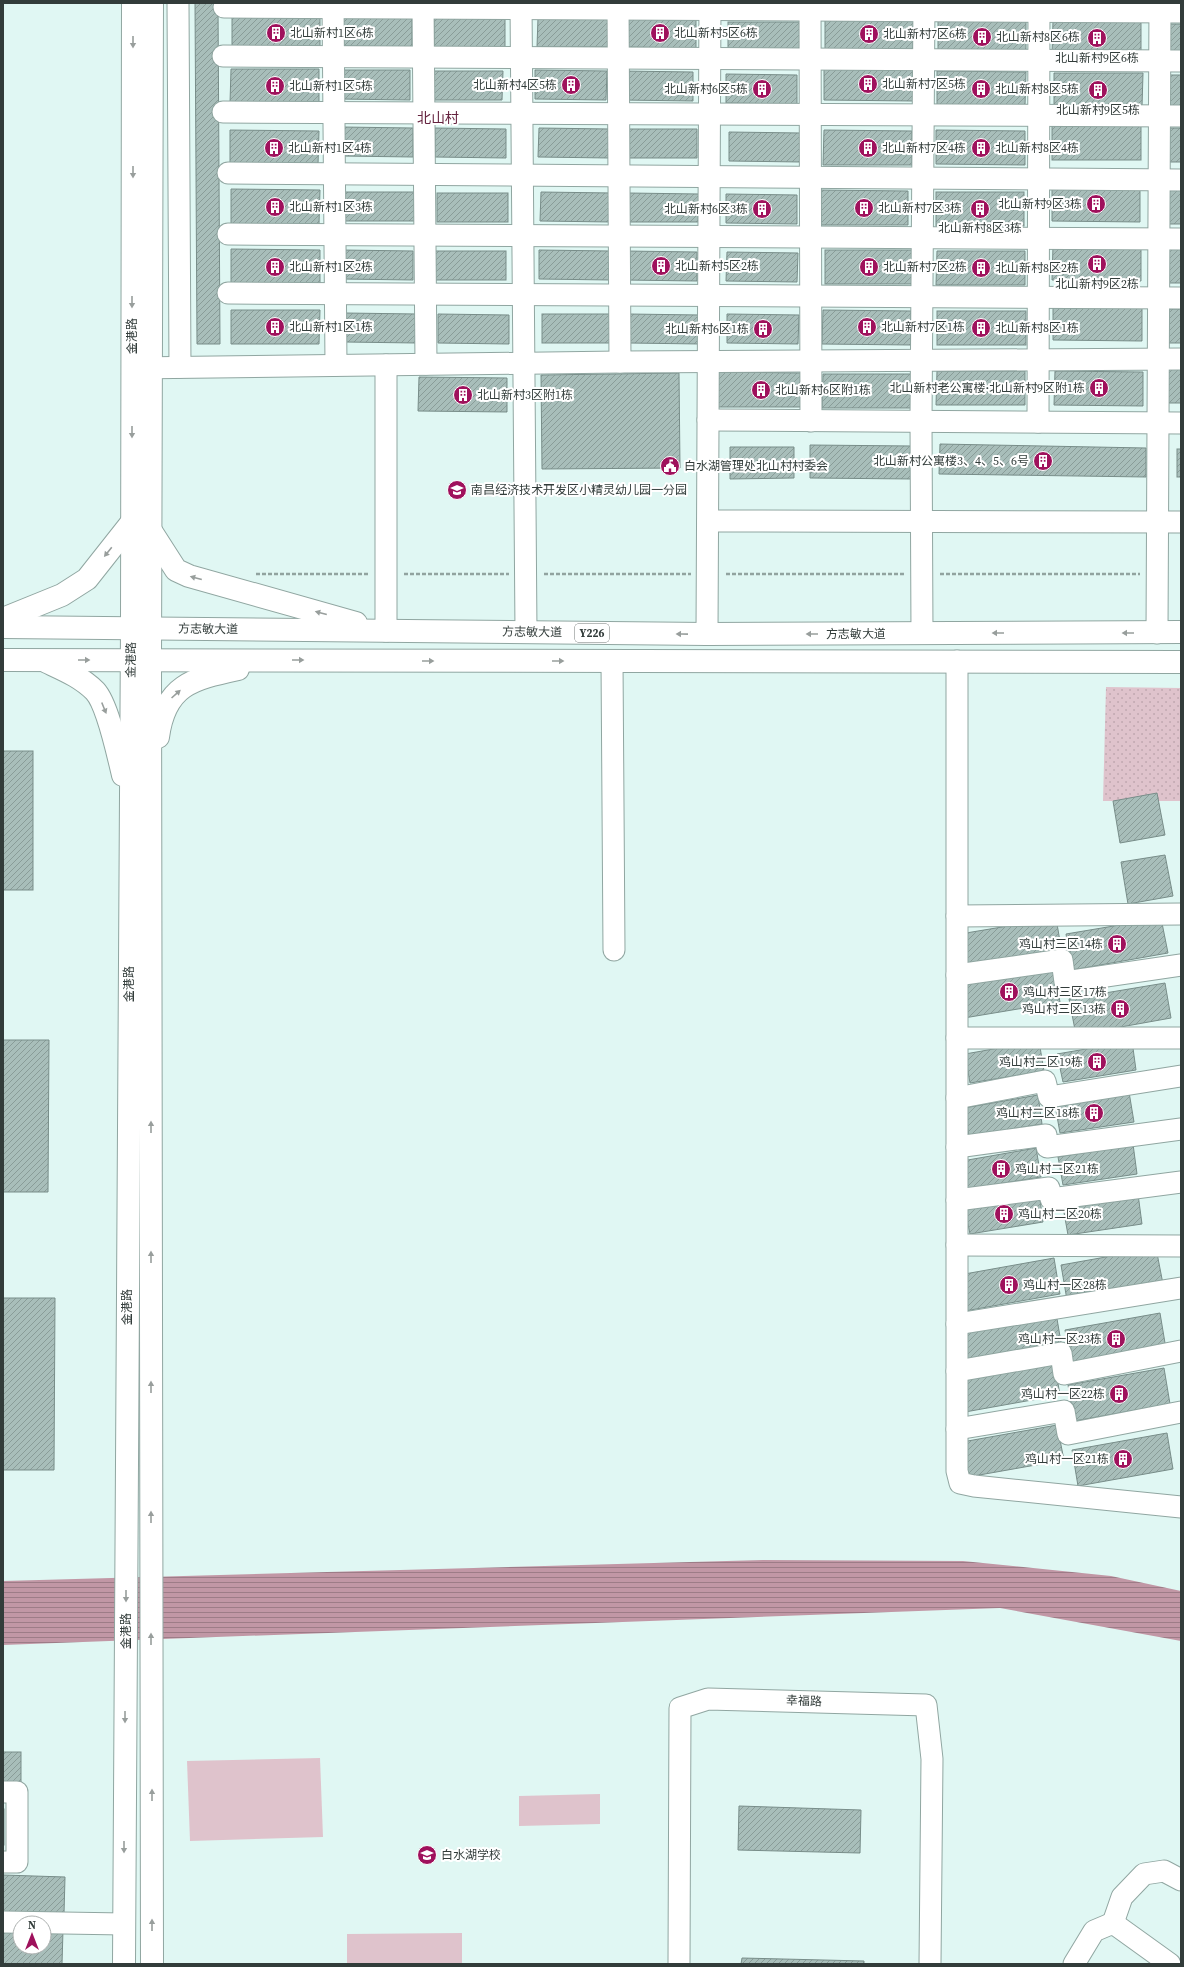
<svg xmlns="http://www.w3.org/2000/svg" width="1184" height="1967" viewBox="0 0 1184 1967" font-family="'Source Serif 4','Noto Sans SC',serif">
  <defs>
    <pattern id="park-dots" width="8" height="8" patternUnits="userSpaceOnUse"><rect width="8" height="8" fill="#dfc3cc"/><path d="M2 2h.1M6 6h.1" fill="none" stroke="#c0a8b0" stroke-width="1.8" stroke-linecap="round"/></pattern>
    <pattern id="water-rules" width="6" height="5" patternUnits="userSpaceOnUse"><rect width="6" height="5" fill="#c197a5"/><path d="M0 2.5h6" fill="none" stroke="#9d7c87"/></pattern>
    <pattern id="building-hatch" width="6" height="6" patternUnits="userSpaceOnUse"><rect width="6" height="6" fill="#a8beba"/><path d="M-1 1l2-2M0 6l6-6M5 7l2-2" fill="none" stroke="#899c98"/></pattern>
  </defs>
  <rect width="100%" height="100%" fill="#e0f7f3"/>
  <!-- park -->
  <polygon fill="url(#park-dots)" points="1106,687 1181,688 1181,801 1103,801"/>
  <!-- pitch -->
  <g fill="#dfc3cc">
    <polygon points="320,1758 323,1837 190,1841 187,1761"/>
    <polygon points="600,1794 600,1824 519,1826 519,1796"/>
    <polygon points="462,1933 462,1964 347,1964 347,1934"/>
  </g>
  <!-- water -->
  <polygon fill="url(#water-rules)" points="763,1560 963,1561 1111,1576 1181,1591 1181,1641 1000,1608 3,1645 3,1581"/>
  <!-- building -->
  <g fill="url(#building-hatch)" stroke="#788d89">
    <polygon points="195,3 218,3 220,344 197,344"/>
    <rect x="232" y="16" width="88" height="34"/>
    <polygon points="341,17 412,18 412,47 341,46"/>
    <polygon points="825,17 914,17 913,51 825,51"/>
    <polygon points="434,18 505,19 505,48 434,47"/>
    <polygon points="538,18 609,18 609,47 537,47"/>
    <polygon points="625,18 696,19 696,48 624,47"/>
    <polygon points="938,19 1026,20 1026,54 938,53"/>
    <polygon points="1053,21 1141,21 1141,56 1052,55"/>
    <rect x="728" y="22" width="72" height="29"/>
    <rect x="1168" y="24" width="13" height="34"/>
    <polygon points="824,66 913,67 913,101 824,100"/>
    <polygon points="231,69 319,69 319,103 230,103"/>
    <polygon points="339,70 410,70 410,100 339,99"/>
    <polygon points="535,70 607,71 606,100 535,99"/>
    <polygon points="432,71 503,71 502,100 431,100"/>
    <polygon points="622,71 693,72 693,101 622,100"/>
    <polygon points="937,71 1026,72 1025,106 937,106"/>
    <polygon points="1054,73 1143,73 1142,107 1054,107"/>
    <polygon points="726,74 797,75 797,104 726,103"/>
    <rect x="1169" y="75" width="12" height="34"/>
    <rect x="1052" y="126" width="89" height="34"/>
    <polygon points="342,127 413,128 413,157 342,156"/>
    <polygon points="435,128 506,129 506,158 435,157"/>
    <polygon points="539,128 610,129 609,158 538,157"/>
    <rect x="1168" y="128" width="13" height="34"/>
    <polygon points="626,129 697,129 697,158 625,158"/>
    <polygon points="230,130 319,131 318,165 230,165"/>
    <polygon points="824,130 912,131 912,165 823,165"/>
    <polygon points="936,130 1025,131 1025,165 936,164"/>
    <polygon points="729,132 801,133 800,162 729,161"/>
    <polygon points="1052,187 1140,188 1140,222 1052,221"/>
    <polygon points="231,189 320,190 319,224 231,224"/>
    <polygon points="820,190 908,191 908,225 820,225"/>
    <rect x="1167" y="190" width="14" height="34"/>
    <rect x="344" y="192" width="71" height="29"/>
    <polygon points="541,192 612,193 611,222 540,221"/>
    <rect x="936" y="192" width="88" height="34"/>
    <rect x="437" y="193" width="71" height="29"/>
    <polygon points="628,193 699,194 698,222 627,222"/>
    <polygon points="726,194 797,195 797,224 726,223"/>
    <polygon points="1053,246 1141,247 1141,281 1052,280"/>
    <polygon points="231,249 320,250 320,284 231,283"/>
    <rect x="1168" y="249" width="13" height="34"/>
    <polygon points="342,250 413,251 413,280 342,279"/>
    <polygon points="539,250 610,251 610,280 539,279"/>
    <rect x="825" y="250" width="88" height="34"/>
    <rect x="435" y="251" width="71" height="29"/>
    <polygon points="626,251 697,252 697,281 625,280"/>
    <polygon points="937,251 1025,251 1025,285 936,285"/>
    <polygon points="727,252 798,253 797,282 726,281"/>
    <polygon points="1053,306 1142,307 1142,341 1053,340"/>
    <polygon points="1169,309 1181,309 1181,343 1168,343"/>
    <polygon points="231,310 320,310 319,344 231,344"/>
    <polygon points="823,310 911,311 911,345 822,344"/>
    <rect x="937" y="311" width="89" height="34"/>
    <polygon points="345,313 417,314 416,343 345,342"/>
    <polygon points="438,314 509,315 509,344 438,343"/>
    <rect x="542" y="314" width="71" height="29"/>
    <polygon points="629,314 700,315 700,344 629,343"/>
    <polygon points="727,314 799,315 798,344 727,343"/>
    <rect x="1168" y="369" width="13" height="34"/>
    <polygon points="937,371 1025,371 1025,405 936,405"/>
    <polygon points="1055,371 1143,372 1143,406 1054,405"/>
    <polygon points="717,372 806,373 806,407 717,407"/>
    <polygon points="679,373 680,468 542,469 541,375"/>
    <polygon points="823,374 911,374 911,408 822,408"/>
    <polygon points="419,377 507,378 507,412 418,411"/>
    <polygon points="940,444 1146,448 1146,477 939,474"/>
    <polygon points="810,445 912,446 912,479 810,478"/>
    <polygon points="730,447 794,447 794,478 730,479"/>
    <rect x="1177" y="449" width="4" height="28"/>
    <rect x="3" y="751" width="30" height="139"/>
    <polygon points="1157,793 1165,835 1120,843 1113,801"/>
    <polygon points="1165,855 1173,896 1128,904 1121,862"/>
    <polygon points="1056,918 1062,953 967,970 960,934"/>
    <polygon points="1161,918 1168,953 1072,970 1066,934"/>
    <polygon points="1053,966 1060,1002 964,1018 958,983"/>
    <polygon points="1165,983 1171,1018 1076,1035 1069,999"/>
    <polygon points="3,1040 49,1040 48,1192 3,1192"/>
    <polygon points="1039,1041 1044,1071 970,1083 965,1054"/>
    <polygon points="1132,1041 1136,1070 1063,1082 1057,1054"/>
    <polygon points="1129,1092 1134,1122 1060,1133 1055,1105"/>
    <polygon points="1038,1095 1042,1124 969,1136 964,1108"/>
    <polygon points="1133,1144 1137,1174 1063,1185 1058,1157"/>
    <polygon points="1036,1148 1041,1177 967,1189 962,1161"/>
    <polygon points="1039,1192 1043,1222 970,1234 964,1205"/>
    <polygon points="1138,1194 1142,1224 1068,1235 1063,1207"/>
    <polygon points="1156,1248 1163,1284 1067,1300 1061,1265"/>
    <polygon points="1054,1258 1060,1294 965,1311 959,1275"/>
    <polygon points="3,1298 55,1298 54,1470 3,1470"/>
    <polygon points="1056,1313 1062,1348 967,1365 960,1329"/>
    <polygon points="1160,1313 1166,1349 1071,1365 1065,1330"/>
    <polygon points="1054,1360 1060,1395 965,1412 958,1377"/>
    <polygon points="1164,1368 1170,1404 1074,1421 1068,1385"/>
    <polygon points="1057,1425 1064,1460 968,1477 962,1442"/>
    <polygon points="1167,1433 1173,1469 1078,1486 1072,1450"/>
    <rect x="3" y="1752" width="18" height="30"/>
    <polygon points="739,1806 861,1810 860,1853 738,1850"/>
    <rect x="3" y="1809" width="1" height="36"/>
    <polygon points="3,1875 65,1877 64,1914 3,1912"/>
    <polygon points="3,1928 20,1929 20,1947 44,1947 44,1929 63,1930 62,1964 3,1964"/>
    <polygon points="742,1958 864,1961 864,1964 741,1964"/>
  </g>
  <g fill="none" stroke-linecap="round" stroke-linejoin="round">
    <defs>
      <g id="minor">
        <polyline points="178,3 180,367"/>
        <polyline points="333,3 336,365"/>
        <polyline points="423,3 426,364"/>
        <polyline points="521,3 526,632"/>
        <polyline points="618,3 620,362"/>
        <polyline points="810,3 811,421"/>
        <polyline points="224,7 1181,12"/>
        <polyline points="223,56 1181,61"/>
        <polyline points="223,112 1181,116"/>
        <polyline points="228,173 1181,180"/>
        <polyline points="228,234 1181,239"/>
        <polyline points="228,293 1181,298"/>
        <polyline points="386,365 386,631"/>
        <polyline points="133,368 620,362 1181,359"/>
        <polyline points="708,420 1181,423"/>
        <polyline points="1038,422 1039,3"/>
        <polyline points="708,521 1181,522"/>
        <polyline points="922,633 921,421 924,3"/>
        <polyline points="1157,633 1160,3"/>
        <polyline points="707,634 710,3"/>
        <polyline points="612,661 614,950"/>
        <polyline points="957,661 957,1471 960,1483 974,1486 1181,1507"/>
        <polyline points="957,916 1181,914"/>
        <polyline points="957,975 1062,960 1065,982 1181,965"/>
        <polyline points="957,1038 1181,1038"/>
        <polyline points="957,1098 1045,1081 1049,1097 1181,1076"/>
        <polyline points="957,1147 1046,1135 1047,1147 1181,1129"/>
        <polyline points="957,1200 1049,1188 1051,1199 1181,1182"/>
        <polyline points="957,1245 1181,1246"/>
        <polyline points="957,1324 1181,1288"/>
        <polyline points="957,1371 1061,1353 1064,1374 1181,1351"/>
        <polyline points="957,1429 1064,1411 1068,1434 1181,1412"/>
        <polyline points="3,1792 17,1792 17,1862 3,1862"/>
        <polyline points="3,1922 124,1924"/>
        <polyline points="1113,1923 1122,1897 1144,1874 1164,1871 1181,1880"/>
        <polyline points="679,1964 680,1708 708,1699 926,1705 932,1759 930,1964"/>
        <polyline points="1074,1964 1094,1931 1113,1923 1170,1964"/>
      </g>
      <g id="major">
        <polyline points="151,531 176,570 189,576 356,623"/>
        <polyline points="3,619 62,595 87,579 132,522"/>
        <polyline points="3,627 707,634 1181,632"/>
        <polyline points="3,660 1181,662"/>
        <path d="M47 662C64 670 81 677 95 691 108 705 118 755 123 775"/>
        <path d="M158 737C165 685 192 679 238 669"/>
        <polyline points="124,1964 132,628 133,3"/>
        <polyline points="152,1964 150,660 152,3"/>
      </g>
    </defs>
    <!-- minor casing -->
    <use href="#minor" stroke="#90a6a1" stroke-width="23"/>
    <!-- major casing -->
    <use href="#major" stroke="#90a6a1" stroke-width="24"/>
    <!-- path -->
    <g stroke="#91a39f" stroke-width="2.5" stroke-dasharray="4 2" stroke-linecap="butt">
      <polyline points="256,574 369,574"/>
      <polyline points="404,574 509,574"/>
      <polyline points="544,574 691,574"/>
      <polyline points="726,574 904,574"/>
      <polyline points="940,574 1140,574"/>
    </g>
    <!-- minor -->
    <use href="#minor" stroke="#fff" stroke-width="21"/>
    <!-- major -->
    <use href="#major" stroke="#fff" stroke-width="22"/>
  </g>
  <!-- one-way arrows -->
  <defs><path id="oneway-solid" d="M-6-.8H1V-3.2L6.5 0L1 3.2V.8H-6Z"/></defs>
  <g fill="#989e9c">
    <use href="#oneway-solid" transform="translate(133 42) rotate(90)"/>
    <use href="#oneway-solid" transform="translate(133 172) rotate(90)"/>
    <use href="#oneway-solid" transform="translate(132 302) rotate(90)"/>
    <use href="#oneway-solid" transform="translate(132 432) rotate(90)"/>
    <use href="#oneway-solid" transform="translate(108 552) rotate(129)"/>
    <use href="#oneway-solid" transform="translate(196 578) rotate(-165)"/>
    <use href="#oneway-solid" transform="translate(321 613) rotate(-165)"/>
    <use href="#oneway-solid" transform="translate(998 633) rotate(180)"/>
    <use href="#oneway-solid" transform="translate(1128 633) rotate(180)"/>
    <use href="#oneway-solid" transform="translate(682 634) rotate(-179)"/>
    <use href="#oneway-solid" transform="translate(812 634) rotate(180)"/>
    <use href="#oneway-solid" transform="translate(84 660)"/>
    <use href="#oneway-solid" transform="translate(298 660)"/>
    <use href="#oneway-solid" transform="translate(428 661)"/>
    <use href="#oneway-solid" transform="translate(558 661)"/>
    <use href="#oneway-solid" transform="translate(176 694) rotate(-42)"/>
    <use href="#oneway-solid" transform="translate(104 708) rotate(68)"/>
    <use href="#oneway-solid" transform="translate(151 1127) rotate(-90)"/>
    <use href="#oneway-solid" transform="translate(151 1257) rotate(-90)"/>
    <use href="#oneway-solid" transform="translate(151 1387) rotate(-90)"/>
    <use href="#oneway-solid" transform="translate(151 1517) rotate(-90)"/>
    <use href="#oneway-solid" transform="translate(126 1596) rotate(90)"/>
    <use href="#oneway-solid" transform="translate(151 1639) rotate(-90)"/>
    <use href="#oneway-solid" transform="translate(125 1717) rotate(90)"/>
    <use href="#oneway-solid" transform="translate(152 1795) rotate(-90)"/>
    <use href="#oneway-solid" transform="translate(124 1847) rotate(90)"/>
    <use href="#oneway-solid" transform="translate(152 1925) rotate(-90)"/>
  </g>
  <!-- icons -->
  <defs>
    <symbol id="building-disc" viewBox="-11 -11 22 22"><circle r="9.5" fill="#9f115c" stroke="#fff"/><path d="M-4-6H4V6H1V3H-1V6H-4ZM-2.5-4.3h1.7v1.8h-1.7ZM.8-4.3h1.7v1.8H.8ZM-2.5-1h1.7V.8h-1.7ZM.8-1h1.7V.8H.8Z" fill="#fff"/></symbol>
    <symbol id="civic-disc" viewBox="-11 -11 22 22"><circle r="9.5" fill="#9f115c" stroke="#fff"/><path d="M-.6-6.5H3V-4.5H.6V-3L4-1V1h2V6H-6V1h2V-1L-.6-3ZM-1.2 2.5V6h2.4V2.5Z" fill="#fff"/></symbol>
    <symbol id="school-disc" viewBox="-11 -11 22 22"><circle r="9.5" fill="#9f115c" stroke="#fff"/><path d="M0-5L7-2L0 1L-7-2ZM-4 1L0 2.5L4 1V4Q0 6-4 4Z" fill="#fff"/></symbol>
  </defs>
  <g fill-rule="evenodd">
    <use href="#building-disc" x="265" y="22" width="22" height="22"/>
    <use href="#building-disc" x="649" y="22" width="22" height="22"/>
    <use href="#building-disc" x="858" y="23" width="22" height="22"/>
    <use href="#building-disc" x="971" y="26" width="22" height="22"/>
    <use href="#building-disc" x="1086" y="27" width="22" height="22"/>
    <use href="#building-disc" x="857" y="73" width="22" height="22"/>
    <use href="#building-disc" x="560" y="74" width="22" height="22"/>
    <use href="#building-disc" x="264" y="75" width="22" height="22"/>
    <use href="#building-disc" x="751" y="78" width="22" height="22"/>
    <use href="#building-disc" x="970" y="78" width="22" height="22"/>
    <use href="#building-disc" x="1087" y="79" width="22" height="22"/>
    <use href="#building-disc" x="263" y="137" width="22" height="22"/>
    <use href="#building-disc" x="857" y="137" width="22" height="22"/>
    <use href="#building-disc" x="970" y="137" width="22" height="22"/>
    <use href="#building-disc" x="1085" y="193" width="22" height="22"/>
    <use href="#building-disc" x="264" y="196" width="22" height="22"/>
    <use href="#building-disc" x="853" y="197" width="22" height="22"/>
    <use href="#building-disc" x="751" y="198" width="22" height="22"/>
    <use href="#building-disc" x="969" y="198" width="22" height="22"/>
    <use href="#building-disc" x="1086" y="253" width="22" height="22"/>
    <use href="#building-disc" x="650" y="255" width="22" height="22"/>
    <use href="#building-disc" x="264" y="256" width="22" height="22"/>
    <use href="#building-disc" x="858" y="256" width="22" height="22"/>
    <use href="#building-disc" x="970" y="257" width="22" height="22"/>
    <use href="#building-disc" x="264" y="316" width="22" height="22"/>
    <use href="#building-disc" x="856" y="316" width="22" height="22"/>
    <use href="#building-disc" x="970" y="317" width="22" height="22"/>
    <use href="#building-disc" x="752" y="318" width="22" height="22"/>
    <use href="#building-disc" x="1088" y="377" width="22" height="22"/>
    <use href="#building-disc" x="750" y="379" width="22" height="22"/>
    <use href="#building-disc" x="452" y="384" width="22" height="22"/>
    <use href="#building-disc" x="1032" y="450" width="22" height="22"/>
    <use href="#civic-disc" x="659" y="455" width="22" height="22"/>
    <use href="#school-disc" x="446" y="479" width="22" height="22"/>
    <use href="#building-disc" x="1106" y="933" width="22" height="22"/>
    <use href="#building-disc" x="998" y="981" width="22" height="22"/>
    <use href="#building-disc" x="1109" y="998" width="22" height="22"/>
    <use href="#building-disc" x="1086" y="1051" width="22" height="22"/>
    <use href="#building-disc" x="1083" y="1102" width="22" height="22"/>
    <use href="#building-disc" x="990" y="1158" width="22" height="22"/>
    <use href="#building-disc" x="993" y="1203" width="22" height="22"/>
    <use href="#building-disc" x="998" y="1274" width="22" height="22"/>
    <use href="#building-disc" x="1105" y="1328" width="22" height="22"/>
    <use href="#building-disc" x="1108" y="1383" width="22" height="22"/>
    <use href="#building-disc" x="1112" y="1448" width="22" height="22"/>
    <use href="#school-disc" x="416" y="1844" width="22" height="22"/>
  </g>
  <g text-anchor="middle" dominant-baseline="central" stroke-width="4" stroke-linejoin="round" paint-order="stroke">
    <!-- shield labels -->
    <rect fill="#fff" stroke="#707675" stroke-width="1" x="575" y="624" width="34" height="18" rx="3"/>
    <g font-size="11" font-weight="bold" fill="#323c3a">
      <text x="592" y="633">Y226</text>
    </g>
    <!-- poi labels -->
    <g font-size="12" fill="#323c3a" stroke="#fff" text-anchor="start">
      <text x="290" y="33">北山新村1区6栋</text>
      <text x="674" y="33">北山新村5区6栋</text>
      <text x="883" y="34">北山新村7区6栋</text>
      <text x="996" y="37">北山新村8区6栋</text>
      <text x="1097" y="58" text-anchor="middle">北山新村9区6栋</text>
      <text x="882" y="84">北山新村7区5栋</text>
      <text x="557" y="85" text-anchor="end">北山新村4区5栋</text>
      <text x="289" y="86">北山新村1区5栋</text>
      <text x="748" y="89" text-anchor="end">北山新村6区5栋</text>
      <text x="995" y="89">北山新村8区5栋</text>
      <text x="1098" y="110" text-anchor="middle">北山新村9区5栋</text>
      <text x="288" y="148">北山新村1区4栋</text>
      <text x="882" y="148">北山新村7区4栋</text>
      <text x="995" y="148">北山新村8区4栋</text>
      <text x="1082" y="204" text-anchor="end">北山新村9区3栋</text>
      <text x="289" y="207">北山新村1区3栋</text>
      <text x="878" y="208">北山新村7区3栋</text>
      <text x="748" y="209" text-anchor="end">北山新村6区3栋</text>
      <text x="980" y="228" text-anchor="middle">北山新村8区3栋</text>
      <text x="675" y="266">北山新村5区2栋</text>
      <text x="289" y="267">北山新村1区2栋</text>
      <text x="883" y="267">北山新村7区2栋</text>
      <text x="995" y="268">北山新村8区2栋</text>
      <text x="1097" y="284" text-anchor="middle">北山新村9区2栋</text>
      <text x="289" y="327">北山新村1区1栋</text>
      <text x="881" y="327">北山新村7区1栋</text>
      <text x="995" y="328">北山新村8区1栋</text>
      <text x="749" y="329" text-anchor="end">北山新村6区1栋</text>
      <text x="1085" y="388" text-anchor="end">北山新村老公寓楼·北山新村9区附1栋</text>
      <text x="775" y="390">北山新村6区附1栋</text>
      <text x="477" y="395">北山新村3区附1栋</text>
      <text x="1029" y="461" text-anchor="end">北山新村公寓楼3、4、5、6号</text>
      <text x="684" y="466">白水湖管理处北山村村委会</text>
      <text x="471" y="490">南昌经济技术开发区小精灵幼儿园一分园</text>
      <text x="1103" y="944" text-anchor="end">鸡山村三区14栋</text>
      <text x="1023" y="992">鸡山村三区17栋</text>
      <text x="1106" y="1009" text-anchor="end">鸡山村三区13栋</text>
      <text x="1083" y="1062" text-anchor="end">鸡山村二区19栋</text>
      <text x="1080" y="1113" text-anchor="end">鸡山村二区18栋</text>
      <text x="1015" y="1169">鸡山村二区21栋</text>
      <text x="1018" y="1214">鸡山村二区20栋</text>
      <text x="1023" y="1285">鸡山村一区28栋</text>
      <text x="1102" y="1339" text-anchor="end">鸡山村一区23栋</text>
      <text x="1105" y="1394" text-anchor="end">鸡山村一区22栋</text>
      <text x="1109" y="1459" text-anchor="end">鸡山村一区21栋</text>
      <text x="441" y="1855">白水湖学校</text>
    </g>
    <!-- street labels -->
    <g font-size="12" fill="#323c3a" stroke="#fff">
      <text transform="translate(132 336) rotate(-90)">金港路</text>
      <text transform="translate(208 629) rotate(1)">方志敏大道</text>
      <text transform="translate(532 632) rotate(1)">方志敏大道</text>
      <text x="856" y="634">方志敏大道</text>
      <text transform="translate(131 660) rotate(-89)">金港路</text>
      <text transform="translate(129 984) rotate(-90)">金港路</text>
      <text transform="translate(127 1307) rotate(-90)">金港路</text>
      <text transform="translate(126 1631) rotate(-90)">金港路</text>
      <text transform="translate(804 1701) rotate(2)">幸福路</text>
    </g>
    <!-- quarter labels -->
    <g font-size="14" fill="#65233f" stroke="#fff">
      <text x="438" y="118">北山村</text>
    </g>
  </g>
  <!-- border -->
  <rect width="1184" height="1967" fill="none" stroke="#323c3a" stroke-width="8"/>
  <!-- north arrow -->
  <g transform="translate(32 1935)"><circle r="19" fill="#ffffff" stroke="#adb1b0"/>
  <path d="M0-3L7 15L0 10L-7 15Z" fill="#9f115c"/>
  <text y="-6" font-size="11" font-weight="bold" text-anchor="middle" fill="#323c3a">N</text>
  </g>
</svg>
